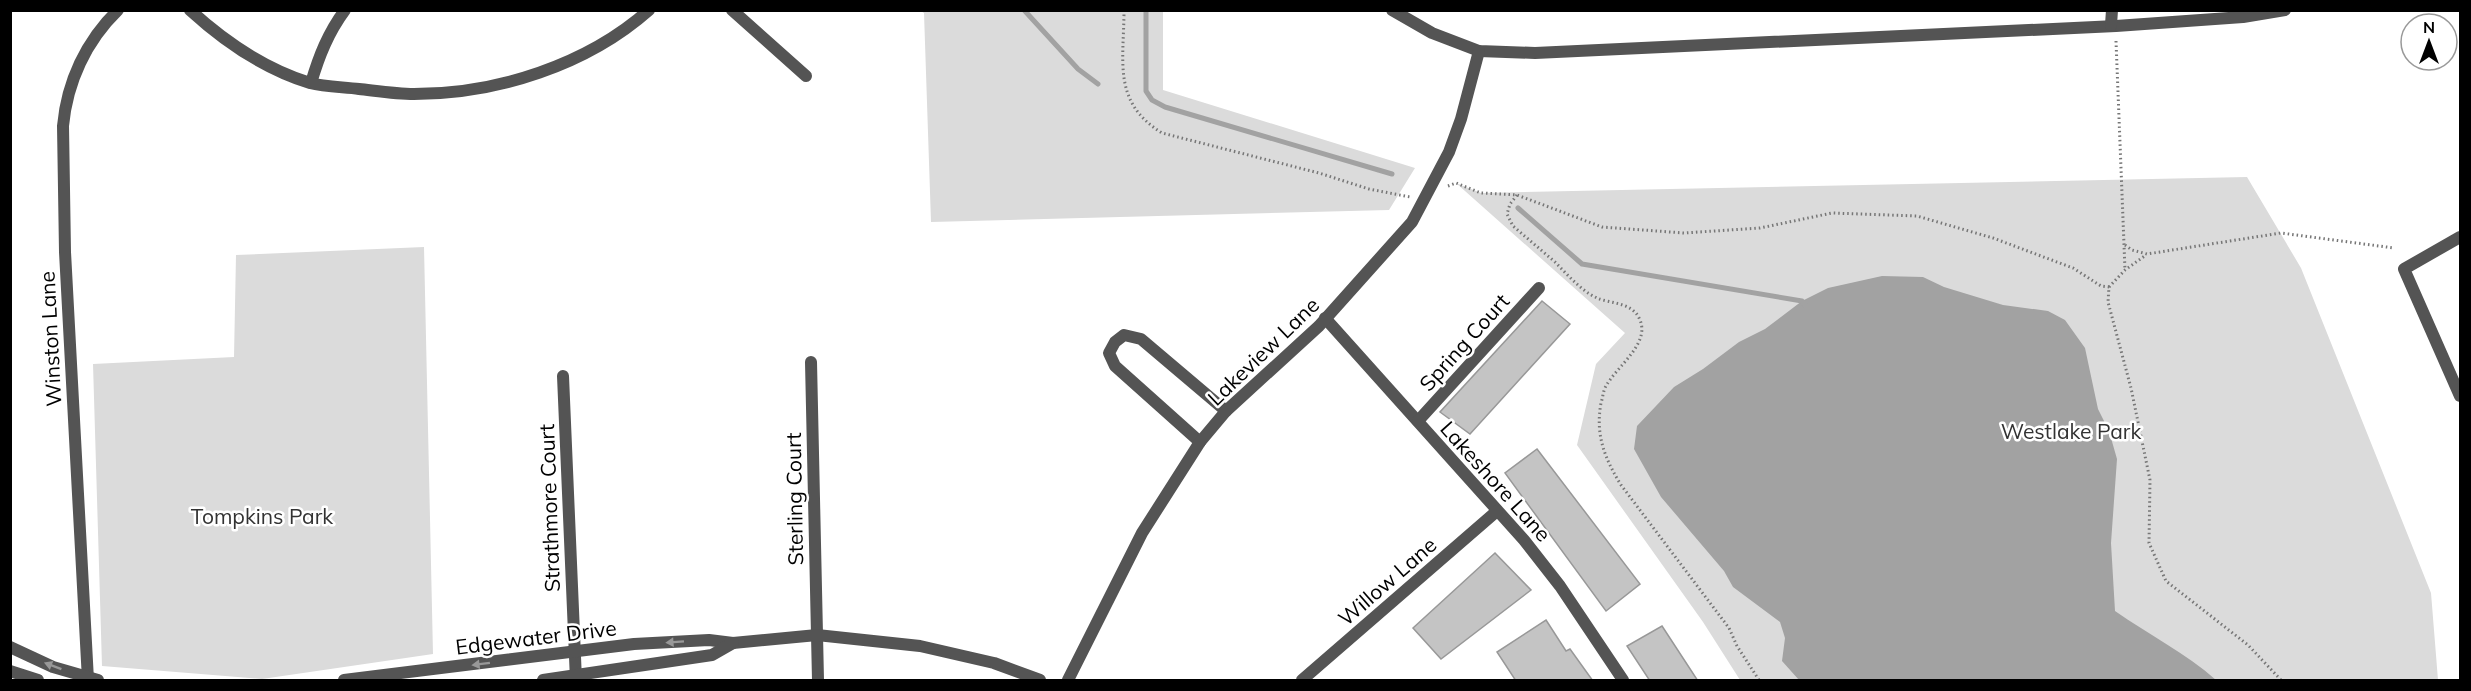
<svg xmlns="http://www.w3.org/2000/svg" width="2471" height="691" viewBox="0 0 2471 691" font-family="Mulish,sans-serif">
  <rect width="100%" height="100%" fill="#fff"/>
  <!-- green -->
  <g fill="#dbdbdb">
    <polygon points="921,11 1163,11 1163,90 1415,168 1389,210 931,222 924,13"/>
    <polygon points="2247,177 2301,268 2431,593 2438,680 1740,680 1703,622 1577,445 1596,364 1625,333 1456,183 1481,193"/>
    <polygon points="424,247 433,654 262,679 102,666 93,364 234,357 236,255"/>
  </g>
  <!-- water -->
  <path fill="#a2a2a2" d="M1882 276 1923 277 1944 287 2003 305 2048 311 2065 320 2085 348 2098 409 2109 431 2117 459 2111 543 2115 611C2149 635 2186 653 2216 680H1799L1782 661 1785 638 1780 622 1733 587 1724 571 1661 497 1634 449 1637 426 1674 387 1703 369 1739 342 1765 329 1802 301 1828 288Z"/>
  <g fill="none" stroke-linecap="round" stroke-linejoin="round">
    <!-- stream -->
    <g stroke="#a2a2a2" stroke-width="5">
      <polyline points="1024,10 1078,69 1098,84"/>
      <polyline points="1146,10 1146,91 1152,100 1165,107 1392,174"/>
      <polyline points="1518,208 1582,264 1802,301 1805,305"/>
    </g>
  </g>
  <!-- building -->
  <g fill="#c4c4c4" stroke="#989898" stroke-width="1.5">
    <polygon points="1542,301 1570,324 1470,434 1440,412"/>
    <polygon points="1537,449 1640,584 1606,611 1505,473"/>
    <polygon points="1495,553 1531,590 1441,659 1413,628"/>
    <polygon points="1546,620 1566,651 1570,649 1593,681 1516,681 1497,652"/>
    <polygon points="1662,626 1698,681 1650,681 1627,646"/>
  </g>
  <g fill="none" stroke-linecap="round" stroke-linejoin="round">
    <!-- path -->
    <g stroke="#767676" stroke-width="3" stroke-dasharray="1.5 3" stroke-linecap="butt">
      <path d="M1124 10C1124 62 1112 102 1162 133L1319 173 1369 189 1410 197"/>
      <polyline points="2116,41 2125,270"/>
      <polyline points="1448,186 1456,183 1481,193 1517,195 1602,227 1684,233 1760,228 1832,213 1917,216 1993,238 2073,268 2101,286 2109,287 2108,302 2131,388 2150,480 2149,543 2166,581 2248,645 2281,680"/>
      <path d="M1517 195 1510 204 1507 214 1513 226C1527 238 1541 250 1555 262 1568 275 1580 290 1597 298 1611 304 1633 302 1640 320 1650 344 1617 366 1606 386 1603 391 1603 397 1601 403 1595 435 1605 459 1621 485L1729 628 1737 646 1759 680"/>
      <polyline points="2125,245 2132,250 2147,254 2281,233 2394,248"/>
      <polyline points="2109,287 2125,270 2146,255"/>
    </g>
    <!-- minor -->
    <g stroke="#545454" stroke-width="12">
      <polyline points="732,10 806,76"/>
      <polyline points="1392,10 1432,33 1479,51 1535,53 2116,26 2243,17 2285,10"/>
      <polyline points="2111,25 2112,10"/>
      <path d="M311 83C319 56 328 33 345 10"/>
      <polyline points="2460,237 2404,269 2460,396"/>
      <polyline points="1325,318 1524,540 1560,586 1623,680"/>
      <polyline points="811,362 818,680"/>
      <polyline points="563,376 576,680"/>
      <polyline points="1418,421 1539,288"/>
      <polyline points="1200,442 1115,366 1109,353 1115,342 1124,335 1141,339 1226,411"/>
      <path d="M88 680 65 252 63 126C67 82 86 41 118 10"/>
      <polyline points="1068,680 1142,533 1200,442 1226,411 1319,326 1412,222 1449,152 1461,119 1479,51"/>
      <polyline points="1302,680 1497,511"/>
    </g>
    <!-- tertiary -->
    <g stroke="#545454" stroke-width="12">
      <path d="M190 10C225 42 264 69 310 83 325 87 344 87 359 89 377 91 396 94 414 94 497 94 587 65 649 10"/>
      <polyline points="10,647 53,667 98,680"/>
      <polyline points="10,671 38,680"/>
      <polyline points="344,680 634,644 709,640 733,643 817,635 920,646 994,663 1040,680"/>
      <polyline points="543,680 712,655 733,643"/>
    </g>
  </g>
  <!-- one-way arrows -->
  <defs><path id="oneway-solid" d="M-6-.8H1V-3.2L6.5 0L1 3.2V.8H-6Z" transform="scale(1.5)"/></defs>
  <g fill="#989898">
    <use href="#oneway-solid" transform="translate(675 642) rotate(176)"/>
    <use href="#oneway-solid" transform="translate(481 664) rotate(173)"/>
    <use href="#oneway-solid" transform="translate(53 666) rotate(-159)"/>
  </g>
  <g text-anchor="middle" dominant-baseline="central" stroke-width="5" stroke-linejoin="round" paint-order="stroke">
    <!-- street labels -->
    <g font-size="21" fill="#000" stroke="#fff">
      <text transform="translate(50 339) rotate(-93)">Winston Lane</text>
      <text transform="translate(1464 342) rotate(-48)">Spring Court</text>
      <text transform="translate(1263 351) rotate(-44)">Lakeview Lane</text>
      <text transform="translate(1496 481) rotate(48)">Lakeshore Lane</text>
      <text transform="translate(794 499) rotate(-91)">Sterling Court</text>
      <text transform="translate(549 508) rotate(-92)">Strathmore Court</text>
      <text transform="translate(1387 581) rotate(-41)">Willow Lane</text>
      <text transform="translate(536 637) rotate(-7)">Edgewater Drive</text>
    </g>
    <!-- park labels -->
    <g font-size="21" fill="#323232" stroke="#fff">
      <text x="2071" y="431">Westlake Park</text>
      <text x="262" y="516">Tompkins Park</text>
    </g>
  </g>
  <!-- border -->
  <rect width="2471" height="691" fill="none" stroke="#000000" stroke-width="24"/>
  <!-- north arrow -->
  <g transform="translate(2429 42)"><circle r="28" fill="#ffffff" stroke="#999999" stroke-width="1.5"/>
  <path d="M0-4.5L10 22L0 15L-10 22Z" fill="#000000"/>
  <text y="-9" font-size="16" font-weight="bold" text-anchor="middle" fill="#000000">N</text>
  </g>
</svg>
